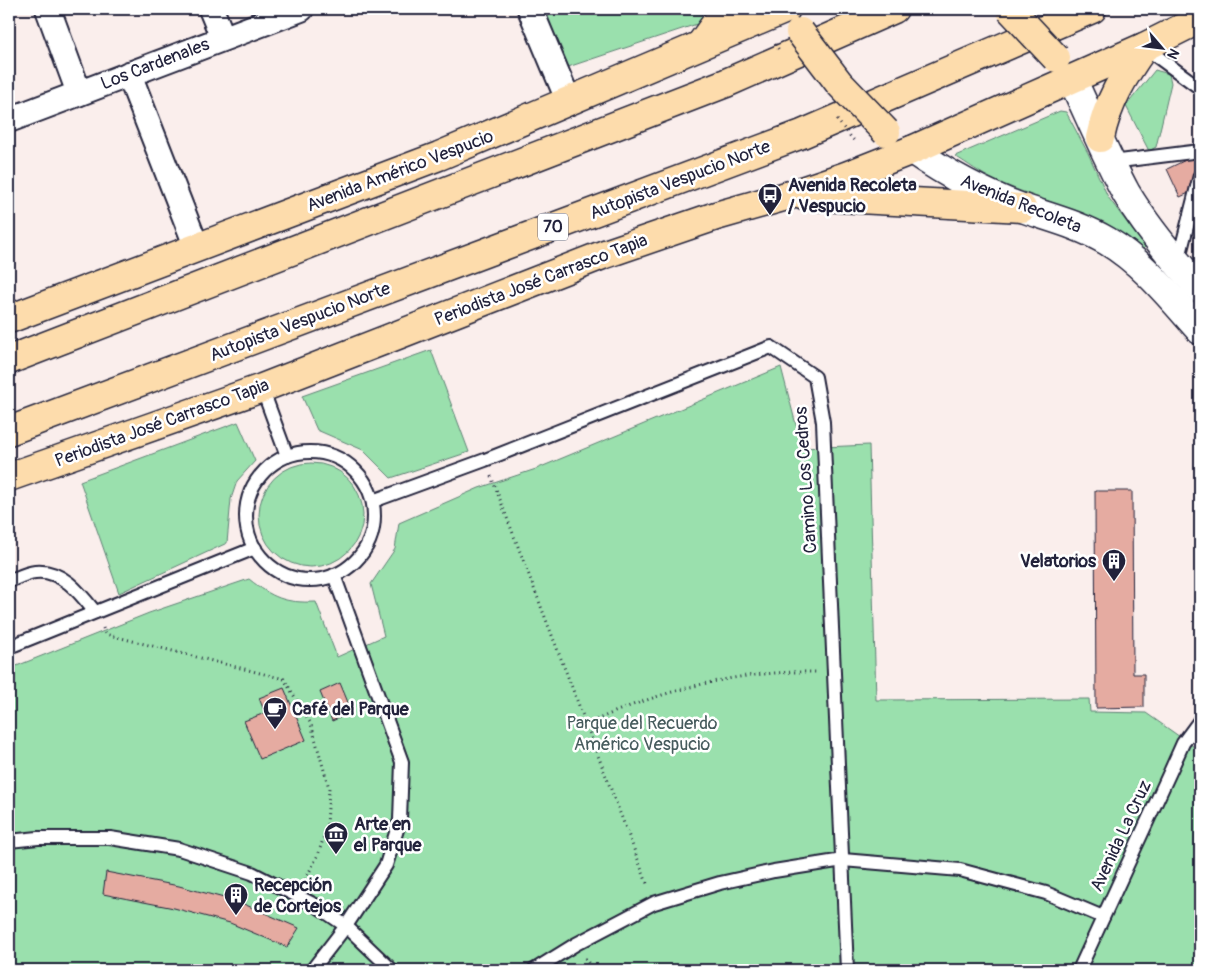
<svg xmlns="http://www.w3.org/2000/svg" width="1209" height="979" viewBox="0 0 1209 979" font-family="Pangolin,sans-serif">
  <rect width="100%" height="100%" fill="#faeeec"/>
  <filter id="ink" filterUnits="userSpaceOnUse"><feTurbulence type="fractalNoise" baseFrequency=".02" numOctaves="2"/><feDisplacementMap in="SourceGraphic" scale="10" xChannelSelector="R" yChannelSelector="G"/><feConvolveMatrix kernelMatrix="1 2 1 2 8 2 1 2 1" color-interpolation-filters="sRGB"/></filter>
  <g filter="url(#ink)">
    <!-- green -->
    <g fill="#9ae0ad" stroke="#5e8174">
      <polygon points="542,9 698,9 706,21 568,67"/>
      <polygon points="1155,70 1169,74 1171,83 1156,147 1149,151 1126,106"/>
      <path d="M1060 111 1066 112 1088 153 1108 197 1145 247 1141 251C1099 213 1045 203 994 180 981 174 968 164 955 156Z"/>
      <polygon points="431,350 469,452 391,478 363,450 317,430 302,396"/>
      <path d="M781 367 802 448 869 445 876 700 1089 699 1090 712 1146 713 1200 751V970H9V669L149 613 249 579C273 598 284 603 316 602L337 657 384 636 371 584 395 549 399 523 479 488 536 469Z"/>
      <polygon points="238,422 255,461 237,481 231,499 227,543 119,593 80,481"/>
      <circle cx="311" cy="515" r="52"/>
    </g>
    <!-- building -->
    <g fill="#e5aba1" stroke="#22223b">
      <polygon points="1198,154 1200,188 1180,197 1167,169"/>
      <polygon points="1095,491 1132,491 1133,674 1144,674 1144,707 1096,708"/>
      <polygon points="340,683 352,712 332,721 320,692"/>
      <polygon points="284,688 306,740 260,759 244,721 265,713 259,698"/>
      <polygon points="106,872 179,886 239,902 299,928 287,947 230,923 174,908 103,894"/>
    </g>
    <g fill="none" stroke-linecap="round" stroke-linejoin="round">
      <defs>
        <g id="lane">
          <polyline points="1144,47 1200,88"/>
          <polyline points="1112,162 1200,151"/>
          <polyline points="1178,262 1200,175"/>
          <polyline points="262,388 287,456"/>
          <circle cx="310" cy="516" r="64"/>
          <polyline points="373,501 485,460 771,347 815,377 823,422 847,970"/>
          <path d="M9 581C17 578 26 573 35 572 62 569 80 593 95 612"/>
          <polyline points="9,647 255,548"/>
          <polyline points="9,841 38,838 110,838 179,849 252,873 317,906 346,926 392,970"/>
          <polyline points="312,970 346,926 386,865 400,820 402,762 334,575"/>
          <polyline points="534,970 576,944 654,903 720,883 774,871 843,860 960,870 1046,893 1103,917"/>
          <polyline points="1079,970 1170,772 1183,743 1200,720"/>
        </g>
        <g id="street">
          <polyline points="48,9 79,93"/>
          <polyline points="211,9 223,38"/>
          <polyline points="530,9 569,102"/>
          <polyline points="129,74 197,248"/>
          <polyline points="9,120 301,9"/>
        </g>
        <g id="secondary">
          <path d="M1072 79C1090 117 1106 156 1126 193 1147 228 1173 259 1200 289"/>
          <path d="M912 150C947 174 983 194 1022 208 1051 218 1080 225 1107 241 1144 263 1172 299 1200 330"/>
        </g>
        <g id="primary">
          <polyline points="701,44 726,9"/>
          <path d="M1100 138C1107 103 1124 75 1144 47"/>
          <polyline points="804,196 1022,208"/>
          <polyline points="9,319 439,156 786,9"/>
          <polyline points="9,477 262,388 605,254 716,216 790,195 846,176 912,150 1047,90 1144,47 1200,19"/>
        </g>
        <g id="highway">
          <polyline points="9,360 726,83 894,9"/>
          <polyline points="9,431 802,134 1092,9"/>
        </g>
      </defs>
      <!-- lane casing -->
      <use href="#lane" stroke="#22223b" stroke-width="16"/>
      <!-- street casing -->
      <use href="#street" stroke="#22223b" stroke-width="28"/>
      <!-- secondary casing -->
      <use href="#secondary" stroke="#22223b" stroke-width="31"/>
      <!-- primary casing -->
      <use href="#primary" stroke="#22223b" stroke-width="31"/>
      <!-- highway casing -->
      <use href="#highway" stroke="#22223b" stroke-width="31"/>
      <!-- path -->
      <g stroke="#22223b" stroke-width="3" stroke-dasharray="1 4" stroke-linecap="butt">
        <polyline points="491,476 648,886"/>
        <polyline points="103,628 105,634 284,679 311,724 329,788 327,827 318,855 304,882"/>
        <path d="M587 724C659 691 737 670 817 672"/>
        <polyline points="585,958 593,970"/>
      </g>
      <!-- lane -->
      <use href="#lane" stroke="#fff" stroke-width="12"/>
      <!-- street -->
      <use href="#street" stroke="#fff" stroke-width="24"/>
      <!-- secondary -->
      <use href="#secondary" stroke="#fff" stroke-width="28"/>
      <!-- primary -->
      <use href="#primary" stroke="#fddcac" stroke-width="28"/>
      <!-- highway -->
      <use href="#highway" stroke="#fddcac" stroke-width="28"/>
      <defs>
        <g id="primary-bridge">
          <polyline points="1010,9 1056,58"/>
          <polyline points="800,32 839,83 886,132"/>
        </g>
      </defs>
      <!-- primary-bridge casing -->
      <use href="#primary-bridge" stroke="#22223b" stroke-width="31" stroke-linecap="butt"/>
      <!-- path-bridge -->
      <g stroke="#22223b" stroke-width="3" stroke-dasharray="1 4" stroke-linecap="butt">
        <polyline points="775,44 779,50"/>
        <polyline points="837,120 856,143"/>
      </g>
      <!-- primary-bridge -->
      <use href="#primary-bridge" stroke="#fddcac" stroke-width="28"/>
    </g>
  </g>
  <!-- icons -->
  <defs>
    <symbol id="bus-pin" viewBox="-11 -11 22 30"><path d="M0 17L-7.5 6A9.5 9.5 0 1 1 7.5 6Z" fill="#22223b" stroke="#fff"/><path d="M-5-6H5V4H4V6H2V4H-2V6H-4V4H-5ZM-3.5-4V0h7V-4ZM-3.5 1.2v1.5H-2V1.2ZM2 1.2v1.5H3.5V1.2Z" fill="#fff"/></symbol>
    <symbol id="building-pin" viewBox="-11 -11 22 30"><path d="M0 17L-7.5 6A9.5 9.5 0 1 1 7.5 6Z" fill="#22223b" stroke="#fff"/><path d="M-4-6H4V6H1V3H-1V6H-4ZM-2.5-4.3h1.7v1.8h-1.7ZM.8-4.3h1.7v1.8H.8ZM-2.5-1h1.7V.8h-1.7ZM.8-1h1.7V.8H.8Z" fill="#fff"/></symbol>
    <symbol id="cafe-pin" viewBox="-11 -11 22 30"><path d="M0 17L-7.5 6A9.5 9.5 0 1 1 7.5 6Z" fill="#22223b" stroke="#fff"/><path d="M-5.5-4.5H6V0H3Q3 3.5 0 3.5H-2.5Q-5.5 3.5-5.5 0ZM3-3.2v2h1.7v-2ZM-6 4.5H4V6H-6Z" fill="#fff"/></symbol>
    <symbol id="museum-pin" viewBox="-11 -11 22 30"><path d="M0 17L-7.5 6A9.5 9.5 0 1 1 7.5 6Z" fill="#22223b" stroke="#fff"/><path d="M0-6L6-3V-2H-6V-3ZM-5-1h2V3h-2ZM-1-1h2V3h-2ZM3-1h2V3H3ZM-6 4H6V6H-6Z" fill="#fff"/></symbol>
  </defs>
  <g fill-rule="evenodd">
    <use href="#bus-pin" x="756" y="181" width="28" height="38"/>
    <use href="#building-pin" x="1100" y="547" width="28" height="38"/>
    <use href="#cafe-pin" x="261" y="695" width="28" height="38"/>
    <use href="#museum-pin" x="322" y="820" width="28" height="38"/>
    <use href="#building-pin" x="222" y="881" width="28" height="38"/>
  </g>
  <g text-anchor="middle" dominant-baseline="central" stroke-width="5" stroke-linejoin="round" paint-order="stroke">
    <!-- shield labels -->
    <rect fill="#fff" stroke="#646476" stroke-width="1" x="538" y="213.5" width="30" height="27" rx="4"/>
    <g font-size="16" font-weight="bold" fill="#22223b">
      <text x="553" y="227">70</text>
    </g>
    <!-- street labels -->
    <g font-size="18" fill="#22223b" stroke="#fff">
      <text transform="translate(155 64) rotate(-21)">Los Cardenales</text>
      <text transform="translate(400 171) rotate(-21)">Avenida Américo Vespucio</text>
      <text transform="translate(680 180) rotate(-21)">Autopista Vespucio Norte</text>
      <text transform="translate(1021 204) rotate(22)">Avenida Recoleta</text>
      <text transform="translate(541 280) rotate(-21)">Periodista José Carrasco Tapia</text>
      <text transform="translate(300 322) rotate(-21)">Autopista Vespucio Norte</text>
      <text transform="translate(162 423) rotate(-20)">Periodista José Carrasco Tapia</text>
      <text transform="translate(806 480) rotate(-94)">Camino Los Cedros</text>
      <text transform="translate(1121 836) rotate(-65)">Avenida La Cruz</text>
    </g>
    <!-- poi labels -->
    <g font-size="18" font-weight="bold" fill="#22223b" stroke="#fff" text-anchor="start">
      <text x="788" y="185">Avenida Recoleta<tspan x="788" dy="21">/ Vespucio</tspan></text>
      <text x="1096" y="561" text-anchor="end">Velatorios</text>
      <text x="292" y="709">Café del Parque</text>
      <text x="354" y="824">Arte en<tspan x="354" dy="21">el Parque</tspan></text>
      <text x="254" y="885">Recepción<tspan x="254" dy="21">de Cortejos</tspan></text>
    </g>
    <!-- park labels -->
    <g font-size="18" fill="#465b5d" stroke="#fff">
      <text x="642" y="723">Parque del Recuerdo<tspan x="642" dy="21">Américo Vespucio</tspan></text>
    </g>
  </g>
  <!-- margin -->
  <rect width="1209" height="979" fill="none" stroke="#fff" stroke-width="30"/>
  <rect x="15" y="15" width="1179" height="949" fill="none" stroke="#22223b" stroke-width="2" filter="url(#ink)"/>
  <!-- north arrow -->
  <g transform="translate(1162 48) rotate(118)" stroke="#ffffff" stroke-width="4" paint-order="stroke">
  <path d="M0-4L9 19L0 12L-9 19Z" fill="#22223b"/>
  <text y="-8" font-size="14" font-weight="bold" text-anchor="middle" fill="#22223b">N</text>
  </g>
</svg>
